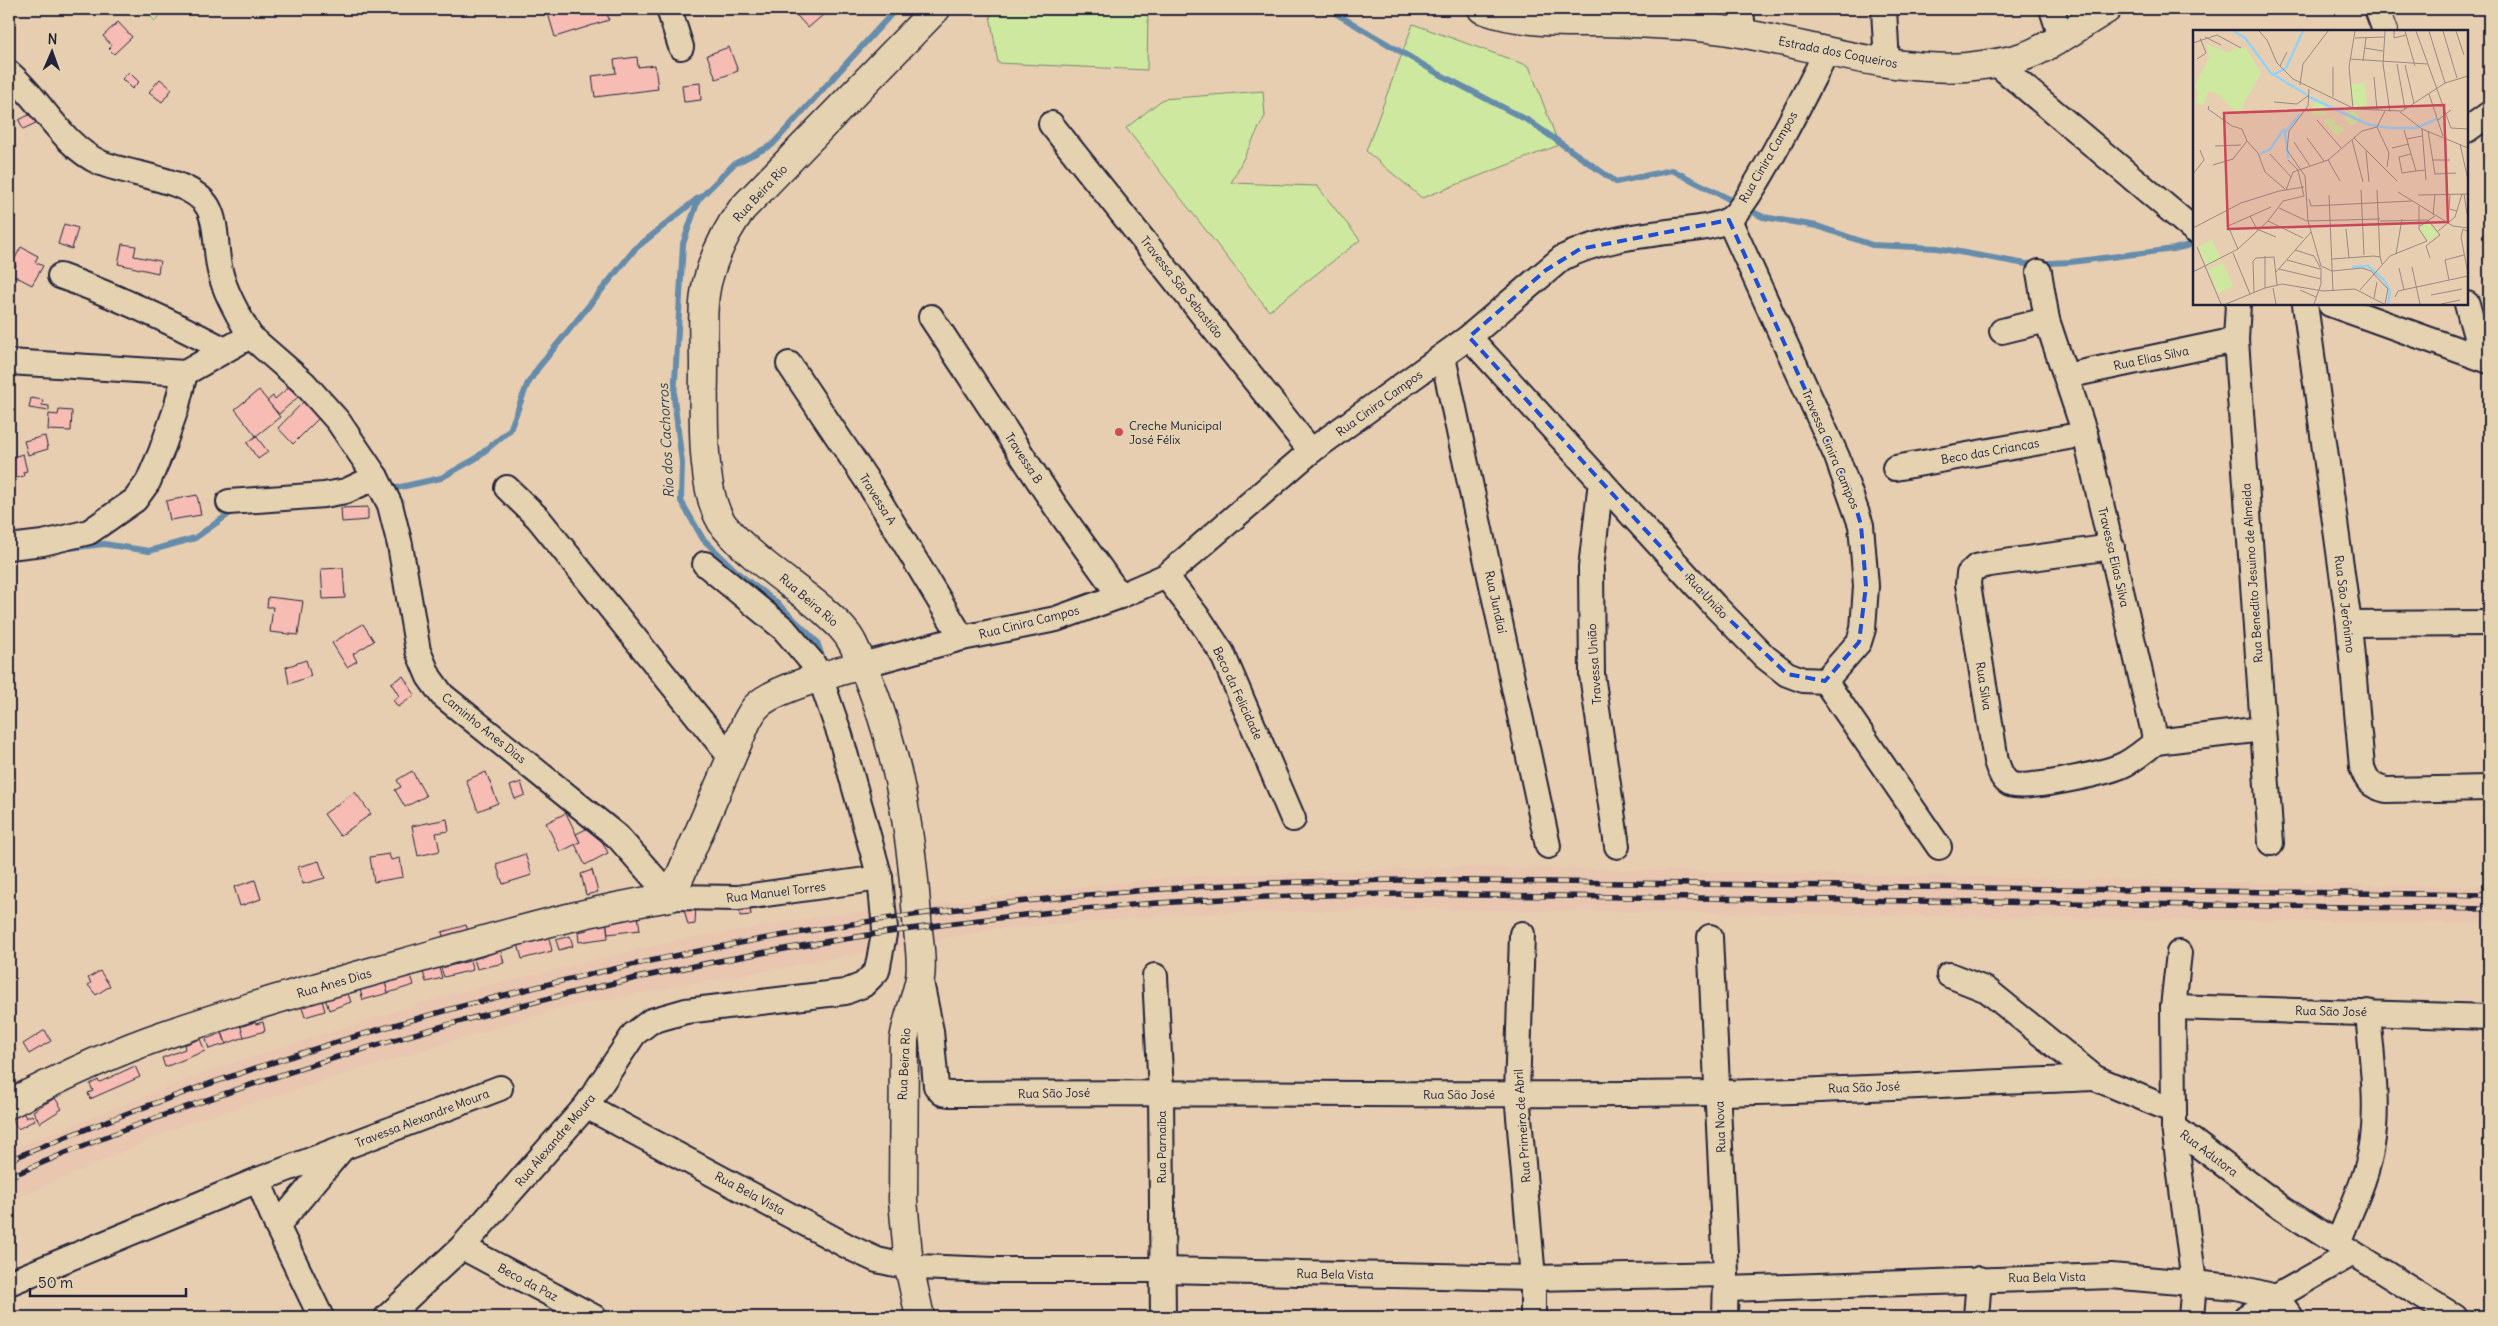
<svg xmlns="http://www.w3.org/2000/svg" width="2498" height="1326" viewBox="0 0 2498 1326" font-family="Delius,sans-serif">
  <rect width="100%" height="100%" fill="#e8ceb1"/>
  <filter id="ink" filterUnits="userSpaceOnUse"><feTurbulence type="fractalNoise" baseFrequency=".02" numOctaves="2"/><feDisplacementMap in="SourceGraphic" scale="10" xChannelSelector="R" yChannelSelector="G"/><feConvolveMatrix kernelMatrix="1 2 1 2 8 2 1 2 1" color-interpolation-filters="sRGB"/></filter>
  <g filter="url(#ink)">
    <!-- built -->
    <polygon fill="#e8c6b0" points="1461,867 2489,887 2489,924 1427,909 1181,914 996,929 560,1008 188,1123 9,1202 9,1150 211,1070 444,996 683,939 832,915 1170,877"/>
    <!-- green -->
    <g fill="#cee99f" stroke="#78866d">
      <polygon points="143,9 163,9 155,21"/>
      <polygon points="989,9 1148,9 1147,70 998,63"/>
      <polygon points="1413,24 1529,66 1559,145 1422,198 1366,151"/>
      <polygon points="1263,91 1265,116 1231,183 1317,186 1360,240 1269,311 1126,128 1163,99"/>
    </g>
    <g fill="none" stroke-linecap="round" stroke-linejoin="round">
      <!-- stream -->
      <g stroke="#668cab" stroke-width="6">
        <polyline points="1328,9 1437,73 1529,121 1616,182 1672,170 1737,203"/>
        <polyline points="1745,208 1763,217 1817,226 1872,245 1937,248 2026,264 2071,262 2174,249 2194,244"/>
        <polyline points="387,490 441,478 475,459 510,430 527,385 538,368 635,249 698,198"/>
        <polyline points="70,548 104,544 149,551 195,538 236,509"/>
        <polyline points="824,662 817,642 777,603 740,575 703,539 681,501 682,463 674,398 683,244 698,200 734,164 772,145 896,9"/>
      </g>
    </g>
    <!-- building -->
    <g fill="#f7bcb4" stroke="#22223b">
      <polygon points="551,9 606,9 609,20 555,37 547,10"/>
      <polygon points="791,9 830,9 808,28"/>
      <polygon points="118,22 132,37 114,54 109,49 112,46 103,36"/>
      <polygon points="729,47 738,71 716,79 707,55"/>
      <polygon points="637,57 638,67 655,65 658,89 595,97 592,76 616,73 614,60"/>
      <polygon points="129,72 139,82 132,89 122,79"/>
      <polygon points="160,79 172,89 162,102 149,92"/>
      <polygon points="700,83 701,100 684,102 682,85"/>
      <polygon points="35,112 40,121 23,129 19,120"/>
      <polygon points="64,224 78,228 72,249 58,244"/>
      <polygon points="122,244 136,246 134,256 160,261 158,273 118,264"/>
      <polygon points="21,247 38,256 35,262 43,266 32,285 11,274 16,266 14,260"/>
      <polygon points="289,387 298,397 279,414 267,401 273,396 275,399"/>
      <polygon points="259,390 280,417 256,436 235,409"/>
      <polygon points="31,398 43,400 42,405 49,406 49,411 29,408"/>
      <polygon points="304,401 320,417 293,444 278,428"/>
      <polygon points="59,410 72,411 71,431 48,430 49,414 58,415"/>
      <polygon points="45,436 48,449 28,455 24,441"/>
      <polygon points="256,436 268,452 258,459 247,443"/>
      <polygon points="23,454 27,471 23,472 24,476 13,479 11,474 9,475 9,458"/>
      <polygon points="197,495 201,515 170,520 166,501"/>
      <polygon points="368,507 368,520 342,522 341,508"/>
      <polygon points="343,568 345,598 323,599 321,569"/>
      <polygon points="268,597 303,601 298,635 270,632 273,607 267,607"/>
      <polygon points="363,624 374,641 353,654 357,661 347,667 332,643"/>
      <polygon points="306,660 311,676 289,684 286,667"/>
      <polygon points="403,676 415,695 398,707 393,700 399,696 391,683"/>
      <polygon points="412,771 426,796 405,807 395,790 401,787 397,780"/>
      <polygon points="486,772 498,803 478,811 466,780"/>
      <polygon points="521,782 525,795 515,799 510,786"/>
      <polygon points="355,792 371,814 340,836 324,814"/>
      <polygon points="566,813 580,842 560,852 546,823"/>
      <polygon points="447,819 449,831 436,833 440,851 418,856 412,826"/>
      <polygon points="594,825 608,853 585,865 575,844 580,842 576,834"/>
      <polygon points="389,854 391,860 400,858 403,877 374,882 370,857"/>
      <polygon points="525,854 532,875 503,884 496,864"/>
      <polygon points="319,861 325,878 303,884 298,867"/>
      <polygon points="592,870 598,892 586,895 581,874"/>
      <polygon points="255,880 261,899 240,906 234,887"/>
      <polygon points="765,899 766,908 750,910 749,901"/>
      <polygon points="749,901 751,915 740,916 738,902"/>
      <polygon points="696,904 695,924 688,925 683,905"/>
      <polygon points="638,916 640,930 608,934 606,920"/>
      <polygon points="586,919 606,919 608,938 579,942 578,932 588,930"/>
      <polygon points="466,925 469,934 444,940 442,932"/>
      <polygon points="548,933 552,951 522,959 517,940"/>
      <polygon points="570,936 573,946 559,950 556,940"/>
      <polygon points="500,947 504,963 477,969 474,959 488,955 487,950"/>
      <polygon points="470,961 473,970 444,977 441,968"/>
      <polygon points="439,968 442,978 426,982 423,972"/>
      <polygon points="100,971 110,986 96,995 88,985 91,983 88,978"/>
      <polygon points="411,975 414,985 388,993 385,983"/>
      <polygon points="385,983 388,993 363,1000 360,990"/>
      <polygon points="347,991 351,1002 329,1010 325,998"/>
      <polygon points="321,997 325,1011 305,1017 300,1002"/>
      <polygon points="255,1022 256,1024 263,1022 265,1031 244,1037 240,1027"/>
      <polygon points="240,1025 244,1037 226,1044 222,1031"/>
      <polygon points="45,1030 51,1041 29,1054 23,1044"/>
      <polygon points="222,1033 226,1044 209,1049 206,1039"/>
      <polygon points="200,1039 205,1051 165,1067 162,1058 185,1049 184,1045"/>
      <polygon points="135,1066 140,1077 90,1099 88,1093 93,1091 90,1084 98,1080 100,1082"/>
      <polygon points="55,1098 62,1109 40,1123 33,1111"/>
      <polygon points="23,1112 26,1118 32,1115 35,1120 18,1129 12,1118"/>
    </g>
    <g fill="none" stroke-linecap="round" stroke-linejoin="round">
      <defs>
        <g id="minor">
          <polyline points="669,9 681,47"/>
          <polyline points="1741,9 1743,33"/>
          <polyline points="1884,9 1887,64"/>
          <polyline points="2052,9 2061,37"/>
          <polyline points="2377,9 2385,31"/>
          <polyline points="1996,63 2194,230"/>
          <path d="M9 73C41 100 62 146 101 163 130 175 192 179 208 207 218 225 215 251 220 271 225 293 239 316 250 336"/>
          <polyline points="1051,124 1311,451"/>
          <polyline points="2467,130 2489,114"/>
          <polyline points="1729,220 1837,457 1861,525 1866,586 1863,629 1859,642 1825,681"/>
          <polyline points="2039,272 2047,320 2085,434 2156,742 2262,729"/>
          <path d="M60 276C116 296 170 321 223 349"/>
          <polyline points="2238,304 2236,340 2271,843"/>
          <path d="M2305 304 2349 624 2362 767C2367 782 2371 786 2386 790L2489 788"/>
          <polyline points="2330,304 2489,361"/>
          <polyline points="2467,304 2482,358"/>
          <polyline points="931,317 1056,507 1120,596"/>
          <polyline points="2002,331 2047,320"/>
          <polyline points="1469,337 1715,606 1765,657 1787,674 1803,680 1825,681"/>
          <polyline points="1443,357 1548,846"/>
          <polyline points="9,362 185,373"/>
          <polyline points="789,364 868,482 962,638"/>
          <polyline points="2066,376 2236,340"/>
          <polyline points="1895,468 2085,434"/>
          <polyline points="1601,481 1591,568 1592,675 1617,846"/>
          <polyline points="507,488 538,518 732,759"/>
          <polyline points="229,502 324,495 346,491 376,477"/>
          <polyline points="9,547 43,543 89,532 135,500 148,482 161,452 176,409 185,373 250,336 304,383 338,421 376,477 390,505 400,545 418,651 429,677 442,695 618,837 671,897 738,898 880,878"/>
          <path d="M2112 547 1990 564 1976 567 1969 574 1968 584 1996 761C1999 769 2001 779 2010 784 2025 791 2104 773 2121 766 2133 761 2145 750 2156 742"/>
          <polyline points="1166,576 1200,620 1222,653 1293,819"/>
          <polyline points="2349,624 2489,623"/>
          <path d="M862 665 962 638 1056 619 1120 596 1166 576 1311 451 1469 337 1562 258C1598 240 1637 236 1676 231 1692 229 1712 228 1728 220 1749 209 1812 79 1827 51"/>
          <polyline points="1825,681 1939,847"/>
          <polyline points="1522,934 1517,1094 1533,1278 1533,1317"/>
          <polyline points="1710,937 1726,1274 1725,1317"/>
          <polyline points="1949,975 1987,990 2095,1078 2174,1111 2174,1127 2283,1209 2455,1317"/>
          <polyline points="1155,976 1161,1092 1163,1317"/>
          <path d="M920 977 931 1031 936 1086 942 1093 949 1094C1204 1091 1460 1097 1715 1093 1842 1091 1969 1083 2095 1078"/>
          <polyline points="2173,1007 2489,1017"/>
          <polyline points="586,1106 851,1248 877,1260 895,1264 917,1267 995,1270 1162,1270 1533,1278 1726,1274"/>
          <polyline points="2174,1111 2173,1007 2179,953"/>
          <polyline points="2174,1127 2194,1283 2191,1317"/>
          <polyline points="258,1180 277,1226 321,1317"/>
          <polyline points="277,1226 342,1149"/>
          <path d="M2338 1243C2350 1211 2367 1179 2372 1145 2379 1102 2371 1055 2368 1012"/>
          <polyline points="462,1247 594,1317"/>
          <polyline points="9,1283 258,1180 500,1088"/>
          <polyline points="1727,1289 2111,1276 2236,1287 2276,1297"/>
          <polyline points="2276,1297 2291,1317"/>
          <polyline points="387,1317 462,1247 586,1106 634,1034 651,1021 686,1011 845,992 863,985 877,971 885,929 880,878 840,735 820,677 812,662 784,629 705,564"/>
          <polyline points="1976,1317 1979,1279"/>
          <polyline points="2246,1317 2276,1297 2353,1253"/>
        </g>
        <g id="tertiary">
          <path d="M1482 9C1520 23 1562 22 1602 22 1638 23 1672 24 1708 28 1794 38 1878 73 1966 67 1984 65 2004 63 2022 57 2046 50 2084 23 2107 9"/>
          <path d="M9 1104C59 1078 111 1053 164 1035 243 1008 323 985 403 963 492 938 580 911 671 897L747 721C750 716 753 709 758 705 776 688 837 672 862 665"/>
          <path d="M920 1317 909 1266 903 1200 904 1040C907 1019 916 999 920 978 923 960 918 937 917 919 911 824 895 731 853 644 846 630 834 620 823 610 791 583 752 559 725 527 699 495 704 406 704 365 704 339 701 309 707 283 714 255 725 232 742 209L936 9"/>
        </g>
      </defs>
      <!-- minor casing -->
      <use href="#minor" stroke="#22223b" stroke-width="28"/>
      <!-- tertiary casing -->
      <use href="#tertiary" stroke="#22223b" stroke-width="31"/>
      <!-- minor -->
      <use href="#minor" stroke="#e4d2b0" stroke-width="24"/>
      <!-- tertiary -->
      <use href="#tertiary" stroke="#e4d2b0" stroke-width="28"/>
      <defs>
        <g id="rail">
          <path d="M9 1160C450 977 927 882 1404 880L2489 895"/>
          <path d="M9 1177C118 1129 233 1089 347 1054 690 949 1046 895 1405 894L2489 909"/>
        </g>
      </defs>
      <!-- rail casing -->
      <use href="#rail" stroke="#22223b" stroke-width="5.5"/>
      <!-- rail -->
      <use href="#rail" stroke="#e4d2b0" stroke-width="4" stroke-dasharray="11" stroke-linecap="butt"/>
    </g>
  </g>
  <!-- marked area -->
  <path fill="none" stroke="#1d4ed8" stroke-width="4" stroke-dasharray="10 6" stroke-linejoin="round" d="M1729 220 1852 494 1861 525 1866 586 1859 642 1825 681 1787 674 1715 606 1469 337 1546 270 1580 249Z"/>
  <!-- markers -->
  <circle fill="#d1495b" stroke="#e4d2b0" stroke-width="2" cx="1119" cy="432" r="5"/>
  <g text-anchor="middle" dominant-baseline="central" stroke-width="4" stroke-linejoin="round" paint-order="stroke">
    <!-- street labels -->
    <g font-size="12" fill="#22223b" stroke="#e4d2b0">
      <text transform="translate(1838 52) rotate(11)">Estrada dos Coqueiros</text>
      <text transform="translate(1768 157) rotate(-60)">Rua Cinira Campos</text>
      <text transform="translate(760 193) rotate(-47)">Rua Beira Rio</text>
      <text transform="translate(1182 287) rotate(52)">Travessa São Sebastião</text>
      <text transform="translate(2151 358) rotate(-12)">Rua Elias Silva</text>
      <text transform="translate(1379 403) rotate(-36)">Rua Cinira Campos</text>
      <text transform="translate(1831 449) rotate(67)">Travessa Cinira Campos</text>
      <text transform="translate(1990 451) rotate(-10)">Beco das Criancas</text>
      <text transform="translate(1024 458) rotate(57)">Travessa B</text>
      <text transform="translate(878 499) rotate(58)">Travessa A</text>
      <text transform="translate(2114 557) rotate(77)">Travessa Elias Silva</text>
      <text transform="translate(2252 573) rotate(-94)">Rua Benedito Jesuino de Almeida</text>
      <text transform="translate(1707 596) rotate(47)">Rua União</text>
      <text transform="translate(809 600) rotate(41)">Rua Beira Rio</text>
      <text transform="translate(1496 602) rotate(78)">Rua Jundiaí</text>
      <text transform="translate(2345 604) rotate(83)">Rua São Jerônimo</text>
      <text transform="translate(1029 622) rotate(-14)">Rua Cinira Campos</text>
      <text transform="translate(1594 664) rotate(-94)">Travessa União</text>
      <text transform="translate(1984 686) rotate(81)">Rua Silva</text>
      <text transform="translate(1238 693) rotate(65)">Beco da Felicidade</text>
      <text transform="translate(484 728) rotate(39)">Caminho Anes Dias</text>
      <text transform="translate(776 892) rotate(-7)">Rua Manuel Torres</text>
      <text transform="translate(334 983) rotate(-16)">Rua Anes Dias</text>
      <text transform="translate(2331 1011) rotate(1)">Rua São José</text>
      <text transform="translate(904 1064) rotate(-87)">Rua Beira Rio</text>
      <text transform="translate(1864 1087) rotate(-2)">Rua São José</text>
      <text transform="translate(1054 1093) rotate(-1)">Rua São José</text>
      <text x="1459" y="1094">Rua São José</text>
      <text transform="translate(422 1118) rotate(-21)">Travessa Alexandre Moura</text>
      <text transform="translate(1522 1126) rotate(-94)">Rua Primeiro de Abril</text>
      <text transform="translate(1720 1127) rotate(-92)">Rua Nova</text>
      <text transform="translate(555 1140) rotate(-50)">Rua Alexandre Moura</text>
      <text transform="translate(1161 1147) rotate(-90)">Rua Parnaíba</text>
      <text transform="translate(2209 1153) rotate(37)">Rua Adutora</text>
      <text transform="translate(750 1193) rotate(28)">Rua Bela Vista</text>
      <text transform="translate(1335 1274) rotate(1)">Rua Bela Vista</text>
      <text transform="translate(2047 1277) rotate(-1)">Rua Bela Vista</text>
      <text transform="translate(528 1282) rotate(28)">Beco da Paz</text>
    </g>
    <!-- poi labels -->
    <g font-size="12" fill="#22223b" stroke="#e4d2b0" text-anchor="start">
      <text x="1129" y="425">Creche Municipal<tspan x="1129" dy="14">José Félix</tspan></text>
    </g>
    <!-- water labels -->
    <g font-size="14" font-style="italic" fill="#333c57" stroke="#e4d2b0">
      <text transform="translate(666 441) rotate(-93)">Rio dos Cachorros</text>
    </g>
  </g>
  <!-- overview -->
  <g transform="translate(2193 30)">
    <rect width="275" height="275" fill="#e8ceb1"/>
    <path d="M13 14 36 23 42 18H53L68 43 45 84 25 64 16 61 10 75 3 72 5 64 2 55 16 28ZM172 53 174 76 160 77 158 54ZM126 68 132 74V85H119L118 79ZM152 88a7 7 0 1 1 14 0a7 7 0 1 1-14 0ZM142 87 140 95H147L151 100 144 106 130 90ZM235 192 245 204 236 211 226 199ZM19 210 28 229 14 236 5 217ZM30 233 40 256 25 263 15 240Z" fill="#cee99f"/>
    <path fill="none" stroke="#94d2f5" stroke-width="2.5" d="M41 1 52 8 78 43 114 65M80 45 93 38 110 1M116 67 174 94 196 98H223L244 89M67 124 77 119 91 99M95 128 92 102 107 84M159 237 175 236 191 250 197 261 195 274"/>
    <path fill="none" stroke="#998982" stroke-width="1" d="M66 1 74 10 84 33 100 49 162 79 209 81 252 53 275 46M192 1 190 34 197 82M201 1V8L213 5M212 1 222 36M223 1 258 98 275 99M236 1 252 53M250 1 264 48M263 1 271 25M12 7 28 15M162 8 191 7M0 13 24 5 48 18M172 18 190 21M4 29 13 23 7 8M157 29 234 34M170 31 173 8M204 34 212 79M212 35 221 73M87 36 94 22M140 37V67M181 47 184 80M107 55 110 34 135 1M116 59 115 76 96 101 94 120 112 146 115 191 128 236 139 241 169 238 178 241 195 259 192 274M236 64 250 106M81 72 104 74 116 65M16 76 15 79 39 96 49 99 54 111M160 78 156 37 162 1M207 82 229 99 275 118M124 90 148 118M245 90 258 80M184 97 196 123 194 137M229 99 233 150M211 100 223 141 232 140M235 101 242 144 263 143M114 108 131 131M161 108 204 151M214 109 229 106M159 110 170 152M101 112 117 136M267 114 275 150M22 116 48 115M199 118 216 114M173 121 176 152M77 124 98 147M218 124 206 127 209 143 223 141M135 130 147 151M240 130H257M20 135 40 129 54 111 65 123 72 142 92 159M0 144 11 130 7 120M93 160 100 142 135 130 169 101 184 97 192 81M168 160 171 225M184 160 187 227M205 162 260 196 275 198M271 164 274 184M136 165 140 261M225 165 275 164M257 165 256 179 264 181M116 169 118 176 219 171M226 176V199L234 211M86 178 114 191 187 189M240 185 242 164M57 186 65 201M235 190 247 205 233 216 237 228M75 191 110 208M187 191 235 190M227 196 242 186M0 198 48 173 86 161 111 157M153 199 156 228M66 200 83 207M245 201 262 187 269 164M275 202 270 199 268 207 275 244M4 217 28 274M45 219 35 196 78 177M102 220 121 226 128 239V254L121 274M40 223 57 264M203 224 209 189M139 229 181 226 187 227 189 234M94 230 127 239M219 237 227 274M206 238 211 260M86 239 128 249M0 242 45 219 75 191 90 171 111 166 105 140 95 130M83 242 118 202M256 250 252 230 271 225M72 258V226M80 258 83 274M107 260 123 267M167 260 197 226 234 211M61 262 60 231 63 228 81 227 84 255M238 265 269 259M202 267 205 261 275 246M181 268 184 252M33 274 72 258 89 254 130 261 162 259 191 274M248 274 267 270"/>
    <path fill="#c84759" fill-opacity="0.15" stroke="#c84759" stroke-width="2.5" d="M251 75 255 192 35 199 31 83Z"/>
    <rect width="275" height="275" fill="none" stroke="#22223b" stroke-width="2.5"/>
  </g>
  <!-- margin -->
  <rect width="2498" height="1326" fill="none" stroke="#e4d2b0" stroke-width="30"/>
  <rect x="15" y="15" width="2468" height="1296" fill="none" stroke="#22223b" stroke-width="2" filter="url(#ink)"/>
  <!-- north arrow -->
  <g transform="translate(52 52) rotate(2)" stroke="#e4d2b0" stroke-width="4" paint-order="stroke">
  <path d="M0-4L9 19L0 12L-9 19Z" fill="#22223b"/>
  <text y="-8" font-size="14" font-weight="bold" text-anchor="middle" fill="#22223b">N</text>
  </g>
  <!-- scale -->
  <path d="M30 1288v8h156v-8" fill="none" stroke="#22223b" stroke-width="2.5"/>
  <text x="38" y="1288" font-size="15" fill="#22223b" stroke="#e4d2b0" stroke-width="4" paint-order="stroke">50 m</text>
</svg>
